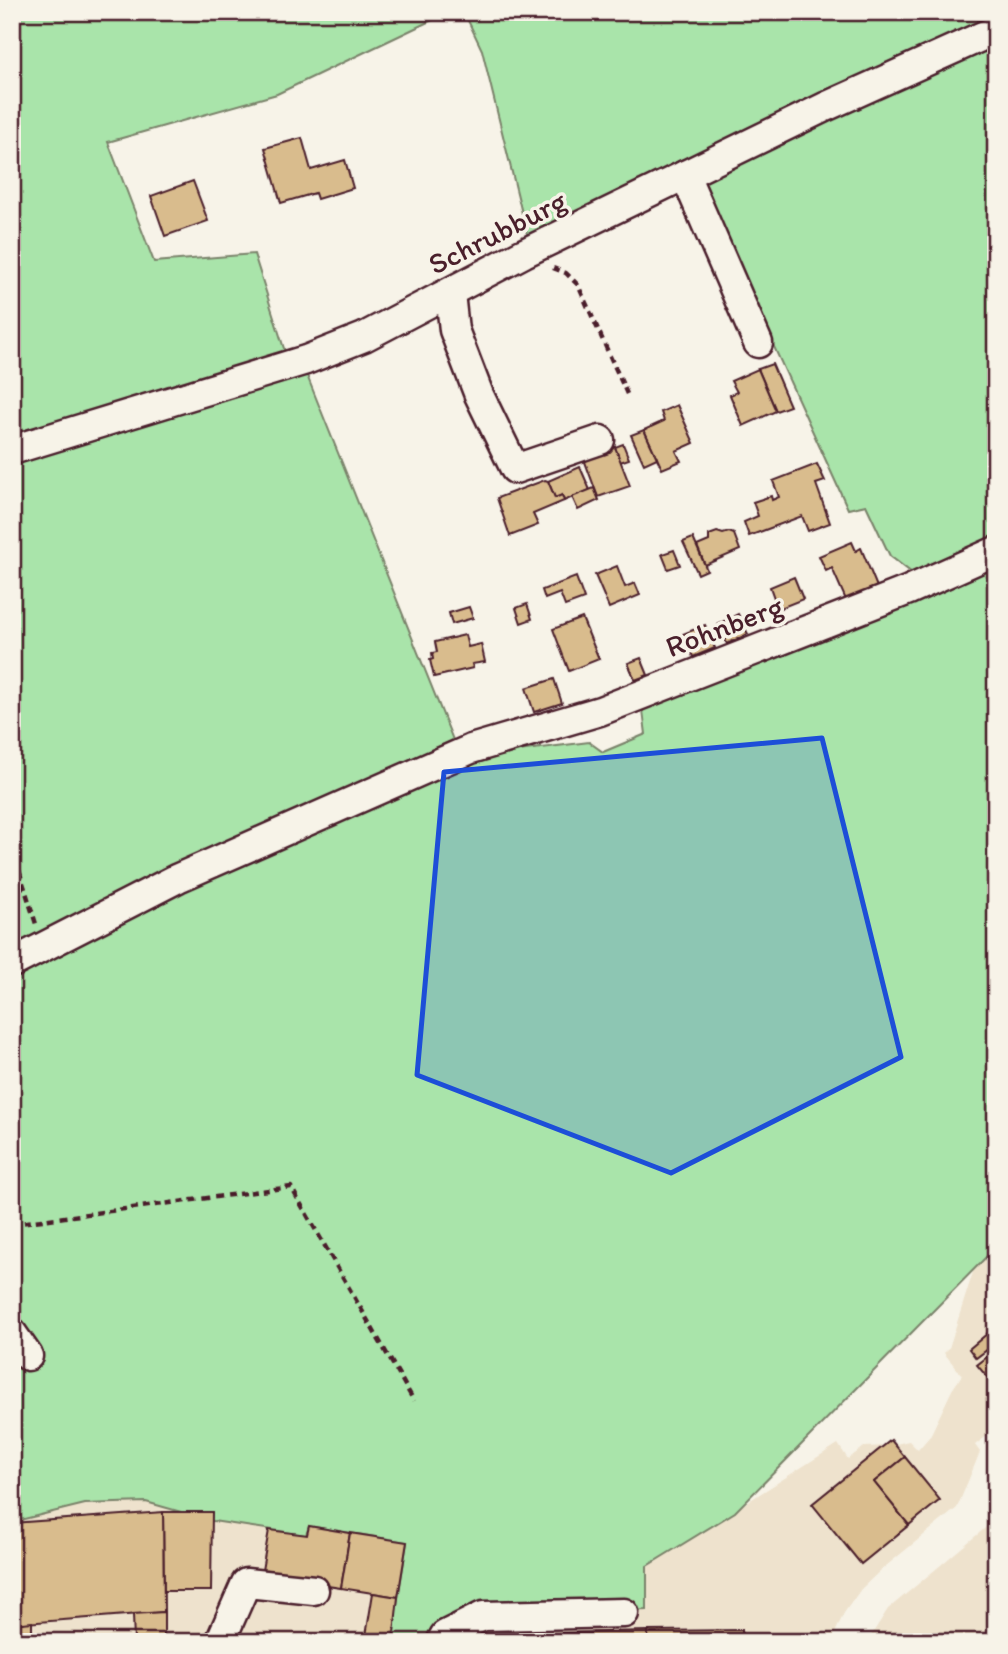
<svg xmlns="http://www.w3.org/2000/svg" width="1008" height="1654" viewBox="0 0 1008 1654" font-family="Itim,sans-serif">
  <rect width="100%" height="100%" fill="#f7f3e8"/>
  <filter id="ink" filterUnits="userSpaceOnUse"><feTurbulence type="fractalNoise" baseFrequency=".0143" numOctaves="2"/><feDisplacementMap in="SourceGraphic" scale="14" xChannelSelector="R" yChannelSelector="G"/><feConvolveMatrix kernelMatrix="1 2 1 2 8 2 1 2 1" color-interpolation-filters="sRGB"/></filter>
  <g filter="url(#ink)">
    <!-- built -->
    <g fill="#eee2cd">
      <polygon points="996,1247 996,1429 975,1445 980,1452 957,1508 881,1570 861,1589 844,1613 831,1642 419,1642 481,1615 647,1610 647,1566 838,1444 848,1459 864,1447 887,1446 909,1441 918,1450 930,1436 952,1390 962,1375 944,1353 949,1348 974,1269"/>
      <polygon points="146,1502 213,1521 305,1535 308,1526 407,1542 391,1642 12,1642 12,1522 85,1504"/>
      <polygon points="996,1519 996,1642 867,1642 888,1609"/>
    </g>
    <!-- green -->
    <g fill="#a9e4aa" stroke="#7a826a" stroke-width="2">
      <polygon points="12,12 449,12 277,94 108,142 154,262 254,254 287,358 12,443"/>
      <polygon points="464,12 996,12 996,26 529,242 482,50"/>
      <polygon points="996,40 996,543 916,576 890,556 866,505 848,509 698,180"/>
      <polygon points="304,368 453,740 267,826 12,955 12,459"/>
      <polygon points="996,555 996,1247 735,1512 647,1566 647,1610 481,1615 419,1642 391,1642 407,1542 309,1526 306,1535 213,1521 146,1502 85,1504 12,1522 12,972 461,758 589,742 603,752 646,734 642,703"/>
    </g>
    <!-- building -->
    <g fill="#d9bc8d" stroke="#4a1f2b" stroke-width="2">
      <polygon points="302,138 311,170 345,160 353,188 317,199 315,193 281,203 265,148"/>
      <polygon points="193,181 208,221 165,236 151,196"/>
      <polygon points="772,364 790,406 776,411 758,369"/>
      <polygon points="758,369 776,411 743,426 730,395 737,392 731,381"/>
      <polygon points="677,405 694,443 676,451 681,461 662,469 644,430 664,421 661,412"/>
      <polygon points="644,430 657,458 644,464 631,435"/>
      <polygon points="623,444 629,459 620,462 615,447"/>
      <polygon points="615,447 630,486 598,497 584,459"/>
      <polygon points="817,464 825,481 816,484 830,523 808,531 802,516 749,536 744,522 758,516 753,502 771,496 772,500 779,497 773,481"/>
      <polygon points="580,467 590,490 564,501 562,495 555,498 548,481"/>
      <polygon points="545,480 548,481 555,498 562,495 564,501 533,514 538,525 510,536 497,498"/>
      <polygon points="594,488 599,500 578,510 572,497"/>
      <polygon points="717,532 723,534 729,532 734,534 740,550 705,565 697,546 709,541 709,535"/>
      <polygon points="693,538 707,570 698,574 683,542"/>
      <polygon points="852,542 856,551 861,548 877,587 846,600 832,568 826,571 819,556"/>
      <polygon points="674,550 680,565 668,569 662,554"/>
      <polygon points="617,566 625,587 635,583 640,595 609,608 595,575"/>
      <polygon points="576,577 584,599 565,606 560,593 545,599 542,590"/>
      <polygon points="794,577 803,599 778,609 770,587"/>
      <polygon points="527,604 532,619 521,623 516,608"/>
      <polygon points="469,607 473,618 452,624 449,613"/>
      <polygon points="738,614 748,634 727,644 718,624"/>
      <polygon points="582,618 599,659 569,671 553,629"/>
      <polygon points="705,625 715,648 693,657 683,634"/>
      <polygon points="465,635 468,647 481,644 485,662 472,664 473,668 434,677 430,660 433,659 432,653 437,652 435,642"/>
      <polygon points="641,658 648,675 635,680 628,663"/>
      <polygon points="554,679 562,703 534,712 526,688"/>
      <polygon points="988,1333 996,1343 976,1358 969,1349"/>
      <polygon points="996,1350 996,1388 977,1365"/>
      <polygon points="891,1440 905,1457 874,1482 909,1525 861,1564 812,1504"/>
      <polygon points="905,1457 940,1500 909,1525 874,1482"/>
      <polygon points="163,1512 212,1512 211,1591 164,1591"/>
      <polygon points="163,1512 164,1612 13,1624 12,1523"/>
      <polygon points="309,1526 350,1533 341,1588 261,1576 269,1530 307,1535"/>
      <polygon points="350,1533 407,1542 398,1597 341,1588"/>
      <polygon points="373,1593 398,1597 393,1642 365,1642"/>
      <polygon points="164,1612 164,1642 134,1642 133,1614"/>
      <polygon points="12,1616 13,1624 32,1622 32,1642 12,1642"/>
      <polygon points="742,1630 742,1642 648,1642 648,1631"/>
      <polygon points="648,1631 648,1642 567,1642 567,1633"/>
      <polygon points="567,1633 567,1642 485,1642 485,1634"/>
    </g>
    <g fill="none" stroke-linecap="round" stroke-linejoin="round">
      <defs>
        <g id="minor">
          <polyline points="685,175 758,343"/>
          <polyline points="450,293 454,330 479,395 515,469 600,440"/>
          <polyline points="12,450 306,360 364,337 524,253 685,175 825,107 996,30"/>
          <polyline points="12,963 178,878 471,749 600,711 909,590 996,551"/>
          <polyline points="12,1333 28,1356"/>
          <polyline points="220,1642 246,1583 314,1590"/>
          <polyline points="441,1642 445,1635 483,1616 624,1613"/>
        </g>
      </defs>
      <!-- minor casing -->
      <use href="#minor" stroke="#4a1f2b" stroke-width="33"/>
      <!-- path -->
      <g stroke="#4a1f2b" stroke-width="4.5" stroke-dasharray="7 5" stroke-linecap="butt">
        <polyline points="553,268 566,273 578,285 627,394"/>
        <polyline points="12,848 36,924"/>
        <polyline points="12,1224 291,1187 414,1401"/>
      </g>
      <!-- minor -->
      <use href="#minor" stroke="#f7f3e8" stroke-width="28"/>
    </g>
  </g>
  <!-- marked area -->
  <path fill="#1d4ed8" fill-opacity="0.2" stroke="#1d4ed8" stroke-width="5" stroke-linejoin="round" d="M822 738 901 1057 671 1173 417 1075 444 772Z"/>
  <g text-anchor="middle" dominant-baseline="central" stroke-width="7" stroke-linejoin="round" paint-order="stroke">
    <!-- street labels -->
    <g font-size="30" fill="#4a1f2b" stroke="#f7f3e8">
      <text transform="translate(497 232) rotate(-27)">Schrubburg</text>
      <text transform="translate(724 626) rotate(-21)">Rohnberg</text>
    </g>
  </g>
  <!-- margin -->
  <rect width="1008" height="1654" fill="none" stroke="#f7f3e8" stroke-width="42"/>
  <rect x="21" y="21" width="966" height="1612" fill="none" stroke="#4a1f2b" stroke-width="2.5" filter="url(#ink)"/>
</svg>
